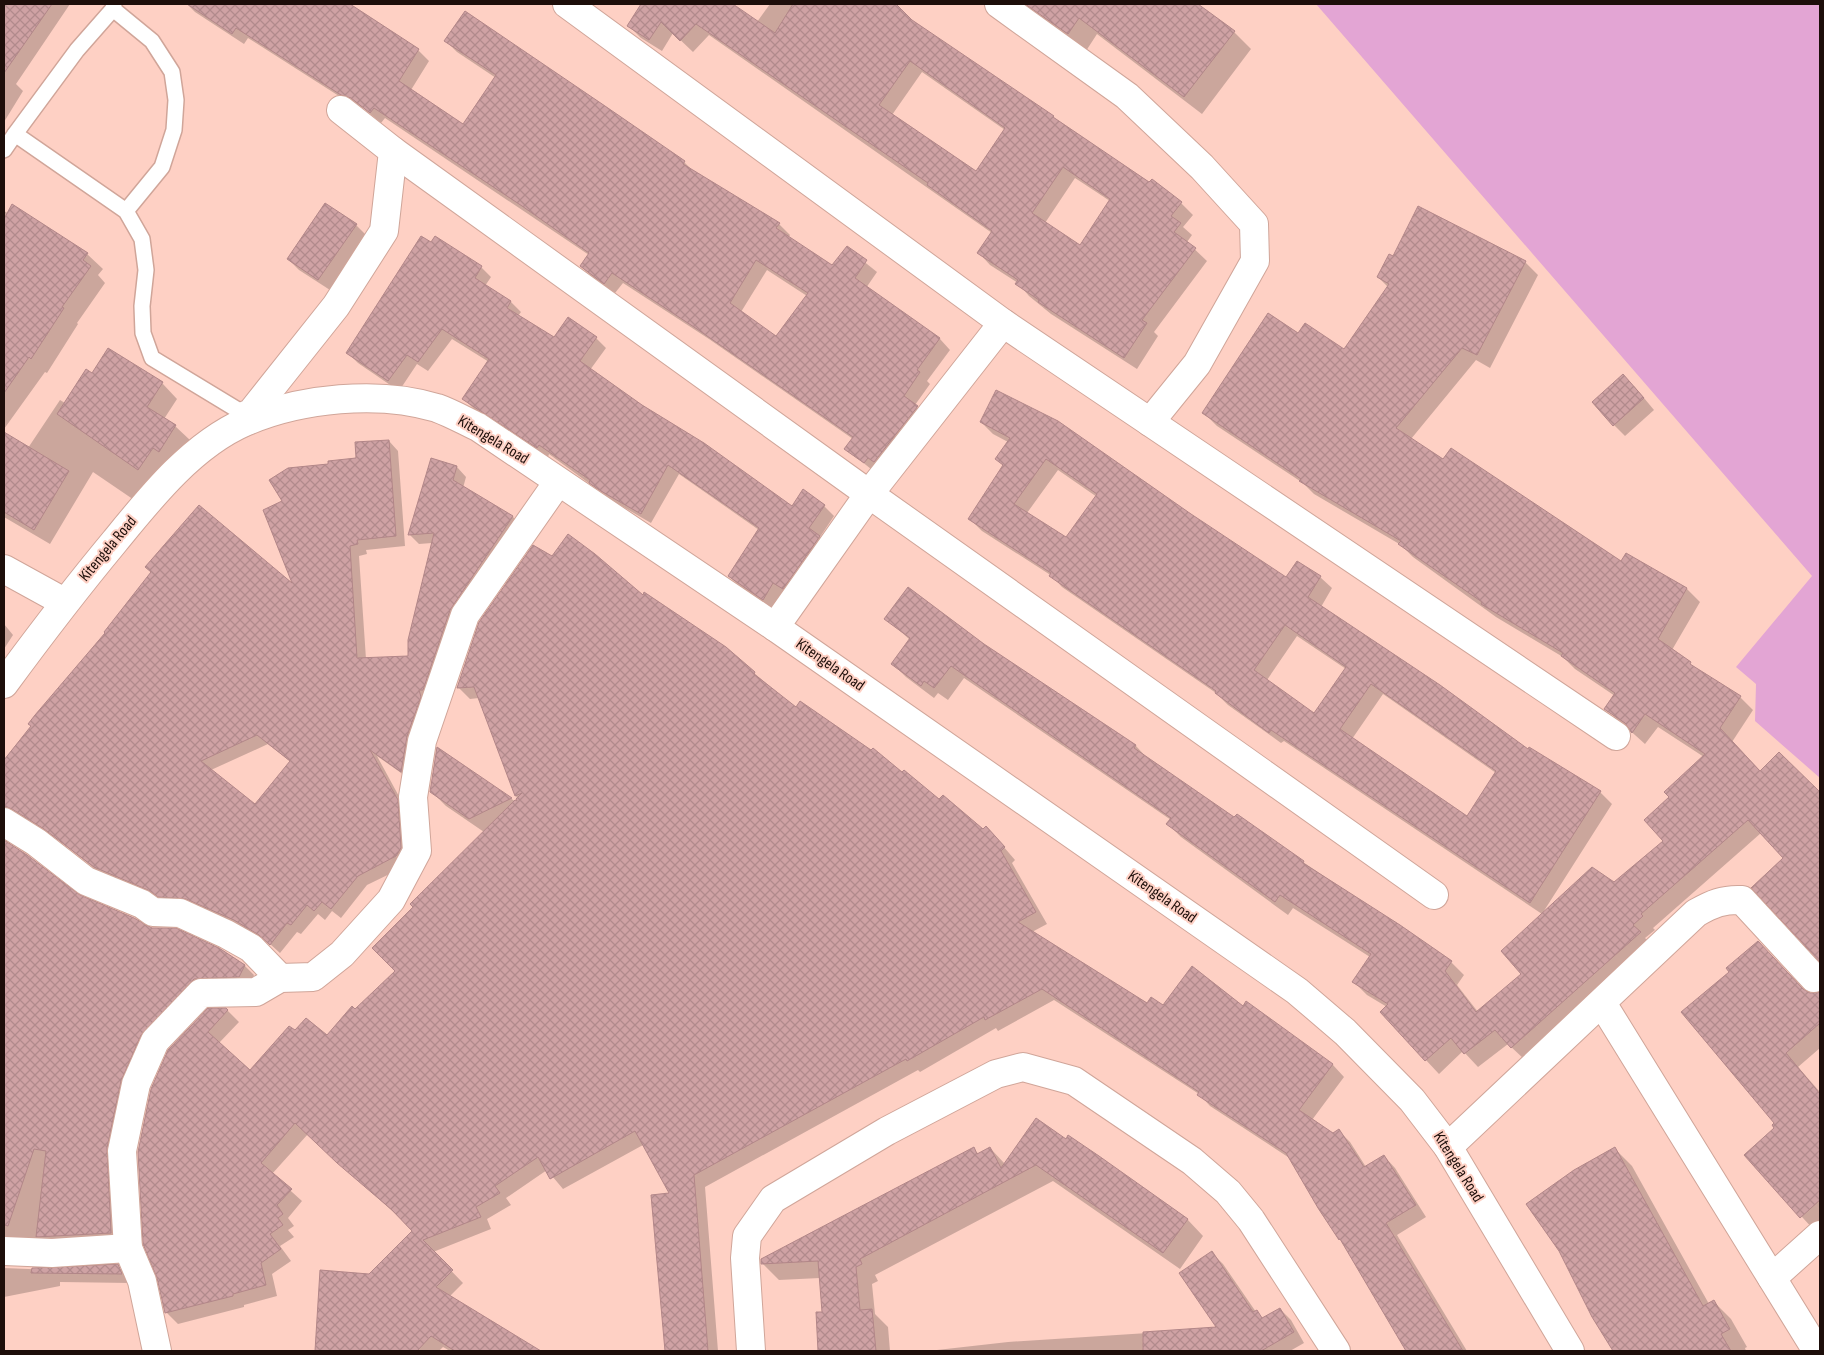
<svg xmlns="http://www.w3.org/2000/svg" width="1824" height="1355" viewBox="0 0 1824 1355" font-family="'Sofia Sans Condensed',sans-serif">
  <defs>
    <pattern id="building-cross-hatch" width="8" height="8" patternUnits="userSpaceOnUse" patternTransform="scale(1.25)"><rect width="8" height="8" fill="#cfa2a4"/><path d="M0 0l8 8M0 8l8-8" fill="none" stroke="#b18a8c"/></pattern>
  </defs>
  <rect width="100%" height="100%" fill="#fed0c4"/>
  <!-- grass -->
  <polygon fill="#e3a5d4" points="1316,4 1820,4 1820,778 1755,721 1756,684 1736,667 1812,576"/>
  <!-- shadow -->
  <g fill="#0003" fill-rule="evenodd">
    <polygon points="4,4 70,4 16,84 23,91 4,122"/>
    <path d="M187 4H348L418 50 429 61 411 90 464 126 496 78 457 52 446 41 684 162 692 170 779 224 790 235 788 238 833 267 847 248 877 272 866 288 940 339 950 350 927 381 930 384 915 405 928 418 876 473 846 449 853 439 709 339 623 283 615 293 592 277 581 266 589 255 385 118 381 123 363 108 353 105 248 38 244 44 195 12ZM767 270 807 296 777 338 741 312Z"/>
    <path d="M643 4H730L757 22 770 4H886L1053 117 1061 124 1181 203 1193 215 1183 227 1192 235 1187 242 1207 261 1154 332 1158 336 1137 369 1051 314 1029 296 1018 283 990 265 979 253 992 233 709 35 693 52 673 33 662 51 641 38 629 26ZM922 72 1005 130 976 173 892 115ZM1075 178 1110 201 1080 247 1045 223Z"/>
    <polygon points="1024,4 1196,4 1234,32 1251,49 1202,114 1097,34 1086,51 1034,13"/>
    <polygon points="4,211 87,254 103,269 98,275 105,283 77,323 78,324 47,373 45,372 4,429"/>
    <polygon points="356,225 367,236 330,290 299,270 288,259"/>
    <polygon points="1393,257 1525,262 1538,275 1490,368 1476,360 1411,439 1444,461 1621,563 1626,554 1687,589 1700,602 1672,650 1698,671 1740,697 1753,710 1732,742 1761,772 1779,754 1820,793 1820,960 1753,888 1784,858 1761,833 1653,928 1655,930 1645,938 1653,946 1525,1060 1508,1044 1478,1067 1463,1051 1439,1074 1381,1012 1387,1007 1367,995 1354,982 1370,957 1293,908 1288,915 1181,837 1168,824 1171,820 964,678 948,700 938,693 934,698 906,677 893,664 910,640 886,618 984,645 1136,746 1149,760 1235,819 1303,862 1451,962 1464,975 1457,985 1478,1012 1523,974 1615,884 1665,841 1671,797 1704,757 1658,727 1645,744 1606,709 1615,696 1575,669 1563,657 1496,617 1413,557 1401,545 1314,494 1303,483 1217,426 1204,413 1298,334 1344,351 1388,287 1378,277"/>
    <polygon points="481,267 491,277 485,286 511,302 521,312 518,316 554,339 596,338 606,348 590,370 792,508 824,506 834,516 820,537 830,547 773,609 739,586 729,576 759,530 679,474 651,523 613,501 549,454 548,457 474,409 464,399 489,362 452,339 428,371 417,364 399,391 358,363 348,353"/>
    <polygon points="108,349 162,383 177,399 164,419 175,426 191,441 140,504 93,472 50,544 4,517 4,434 28,448 60,400 65,403 92,374"/>
    <polygon points="1634,386 1654,410 1625,436 1614,425"/>
    <path d="M981 422 1190 515 1287 579 1320 577 1332 588 1321 607 1528 751 1600 792 1612 804 1542 914 1284 741 1281 743 1228 705 1216 693 1062 587 1052 576 982 531 970 519 1004 466 997 459 1008 442 993 434ZM1058 470 1097 497 1066 539 1027 513ZM1297 636 1346 669 1315 715 1267 680ZM1383 694 1496 773 1467 817 1352 739Z"/>
    <path d="M389 441 398 451 405 546 366 550 367 554 359 556 366 659 409 657 432 543 419 544 410 535 457 467 466 477 463 488 513 517 522 526 460 620 411 780 377 756 407 811 406 866 367 885 341 918 332 911 325 920 318 914 301 934 297 932 280 953 270 944 245 930 105 877 57 839 23 818 4 820V760L32 726 296 587 284 502 330 465 357 459ZM268 744 291 762 255 806 211 770Z"/>
    <polygon points="552,558 643,597 754,673 796,709 997,839 1015,860 1012,863 1047,924 1032,932 1147,1005 1243,1008 1246,1003 1333,1065 1344,1077 1312,1120 1333,1135 1339,1131 1350,1142 1366,1167 1384,1156 1395,1168 1426,1217 1397,1235 1467,1351 1409,1351 1291,1159 1210,1106 1199,1094 1054,1000 998,1031 996,1028 920,1072 918,1070 705,1187 718,1351 666,1351 653,1196 671,1194 643,1145 563,1189 547,1170 506,1198 511,1205 487,1219 491,1229 433,1252 463,1283 449,1297 527,1344 534,1351 450,1351 443,1347 439,1351 343,1351 318,1327 414,1231 308,1134 272,1174 302,1201 288,1218 294,1226 288,1230 294,1237 280,1246 291,1261 272,1274 277,1296 244,1305 244,1307 178,1324 166,1312 152,1089 226,1009 239,1022 219,1043 250,1072 295,1032 327,1037 397,971 415,907 484,832 446,806 431,791 438,749 519,804 479,698 470,699 458,687"/>
    <polygon points="4,624 13,635 4,649"/>
    <polygon points="4,842 26,856 76,895 144,926 245,966 254,975 248,986 204,988 150,1044 121,1243 4,1249"/>
    <polygon points="1758,943 1809,994 1820,993 1820,1048 1798,1067 1820,1092 1820,1225 1814,1230 1745,1155 1776,1128 1731,973"/>
    <polygon points="1036,1120 1187,1219 1203,1236 1180,1269 1053,1181 875,1275 878,1281 872,1284 875,1314 888,1327 890,1351 820,1351 817,1314 823,1313 820,1278 779,1280 762,1263 973,1149 979,1154 990,1148 1005,1164"/>
    <polygon points="1615,1149 1632,1166 1709,1304 1714,1302 1731,1319 1747,1347 1745,1348 1746,1351 1614,1351 1593,1317"/>
    <polygon points="1212,1253 1223,1264 1256,1312 1264,1319 1280,1309 1291,1320 1304,1343 1290,1351 1229,1351 1215,1328 1218,1328"/>
    <polygon points="117,1266 127,1275 130,1283 60,1282 60,1286 4,1297 4,1268 53,1270"/>
    <polygon points="1194,1330 1210,1346 1211,1351 928,1351 1008,1342"/>
  </g>
  <!-- building -->
  <g fill="url(#building-cross-hatch)" stroke="#b28688" fill-rule="evenodd">
    <polygon points="4,4 52,4 4,73"/>
    <path d="M187 4H350L419 49 399 81 463 124 496 75 444 41 465 11 605 106 685 161 683 164 780 223 776 228 832 265 847 246 867 260 855 278 940 338 917 370 920 372 904 396 918 406 874 462 868 458 864 463 844 449 853 437 697 329 612 273 604 284 580 266 589 253 522 206 374 108 370 113 351 98 341 95 236 28 232 34ZM756 260 808 293 776 336 730 303Z"/>
    <path d="M641 4H733L775 33 793 4H896L912 20 1054 116 1053 117 1149 182 1152 179 1182 202 1171 216 1181 223 1174 232 1196 248 1142 320 1147 323 1124 358 1038 302 1039 300 1015 284 1018 280 977 253 992 231 927 185 928 183 696 24 680 41 661 22 649 40 627 26ZM910 61 1005 128 976 171 879 105ZM1063 167 1110 199 1080 245 1032 213Z"/>
    <polygon points="1025,4 1198,4 1235,31 1184,97 1079,18 1068,34"/>
    <polygon points="325,203 357,224 318,280 287,259"/>
    <polygon points="12,204 88,253 83,260 91,266 62,307 64,308 31,359 29,357 4,393 4,219"/>
    <polygon points="1418,206 1526,261 1477,355 1462,348 1396,428 1443,459 1451,448 1621,561 1626,553 1687,588 1658,639 1691,662 1690,664 1741,696 1720,728 1760,771 1779,752 1820,792 1820,962 1751,888 1783,858 1748,820 1641,914 1643,916 1633,925 1641,932 1511,1048 1495,1030 1464,1054 1451,1038 1425,1061 1380,1012 1388,1004 1352,982 1371,954 1280,895 1275,902 1166,824 1171,818 951,666 934,688 924,681 921,686 891,664 910,638 884,619 908,587 984,644 1136,745 1134,748 1234,817 1237,814 1304,861 1303,863 1400,925 1452,961 1445,971 1476,1012 1521,974 1501,951 1592,867 1614,882 1663,841 1644,820 1669,797 1664,792 1705,754 1645,714 1632,733 1631,732 1625,723 1604,709 1615,693 1561,656 1563,653 1481,604 1482,602 1398,544 1401,541 1299,481 1301,479 1202,413 1268,313 1298,333 1305,323 1344,349 1389,284 1377,277 1389,254 1393,256"/>
    <polygon points="421,236 431,242 435,236 482,266 475,278 511,301 507,308 554,337 568,317 597,337 580,361 642,405 704,443 792,506 803,489 825,505 809,528 820,536 783,589 773,583 763,600 728,576 759,528 668,465 641,514 601,491 589,483 590,480 539,445 537,448 462,399 489,359 442,329 418,362 407,355 388,381 346,353"/>
    <polygon points="108,348 163,382 147,407 176,425 159,452 153,448 138,470 57,414 86,369 92,373"/>
    <polygon points="1623,374 1644,398 1613,426 1592,402"/>
    <path d="M996 390 1058 421 1191 514 1286 577 1297 561 1321 576 1308 597 1440 685 1528 749 1529 747 1601 791 1530 903 1271 730 1269 733 1215 693 1216 691 1049 576 1051 573 968 519 1003 465 995 459 1010 438 980 422ZM1046 459 1097 494 1066 537 1014 504ZM1285 625 1346 667 1314 713 1254 670ZM1371 684 1496 771 1467 816 1340 729Z"/>
    <polygon points="4,432 69,471 34,530 4,512"/>
    <path d="M389 440 396 536 357 540 358 544 350 546 357 658 408 656V640L434 533 408 535 431 458 457 466 453 480 513 516 450 610 423 690H419L421 697 407 736 401 772 370 750 398 800 401 848 396 856 358 876 331 909 322 902 314 911 307 905 291 925 287 923 270 945 259 935 234 920 186 899 158 897 148 890 94 867 44 829 12 809 4 806V760L31 726 28 724 35 715 105 633 104 632 151 572 145 567 199 505 292 583 263 510 282 501 269 480 288 468 328 464V461L356 458 355 442ZM257 735 290 761 255 804 201 761Z"/>
    <polygon points="568,534 595,554 643,595 644,592 726,647 755,672 754,674 796,707 800,701 871,750 873,748 902,772 904,770 939,799 943,795 983,829 986,826 1005,847 1001,851 1036,912 1018,922 1147,1003 1151,997 1163,1005 1192,966 1243,1006 1246,1001 1333,1064 1299,1110 1333,1133 1339,1129 1364,1167 1384,1155 1416,1205 1386,1223 1463,1351 1406,1351 1340,1239 1339,1240 1318,1208 1286,1153 1197,1095 1199,1092 1042,989 985,1020 984,1017 907,1061 906,1059 694,1175 708,1351 665,1351 651,1195 669,1193 635,1131 550,1179 538,1157 495,1186 500,1193 476,1207 481,1217 423,1240 453,1270 436,1287 541,1351 455,1351 431,1336 417,1351 315,1351 320,1270 369,1274 412,1231 392,1210 337,1163 295,1123 261,1163 292,1189 277,1205 283,1214 278,1218 283,1225 270,1234 281,1249 261,1263 266,1285 233,1294 233,1296 165,1313 157,1278 143,1244 138,1152 151,1089 168,1050 208,1008 226,1008 228,1010 208,1032 250,1070 289,1026 295,1030 306,1018 327,1035 352,1006 355,1009 395,971 372,948 413,907 410,904 515,800 517,801 516,799 522,793 515,796 474,687 457,688 479,622 533,545 552,556"/>
    <polygon points="437,747 512,798 469,819 430,792"/>
    <polygon points="4,840 27,855 80,895 134,918 152,928 176,928 219,948 245,965 239,977 194,979 141,1035 121,1081 107,1148 111,1233 36,1237 46,1151 34,1149 8,1226 4,1225"/>
    <polygon points="1758,941 1803,989 1810,993 1820,992 1820,1023 1786,1053 1820,1094 1820,1200 1800,1218 1744,1155 1774,1128 1772,1125 1774,1123 1681,1012 1729,972 1726,968"/>
    <polygon points="1036,1118 1066,1139 1068,1135 1099,1156 1188,1219 1163,1253 1036,1165 860,1259 862,1264 856,1267 860,1310 872,1309 876,1351 818,1351 816,1312 822,1312 818,1261 761,1264 761,1259 974,1147 977,1154 990,1147 1001,1168"/>
    <polygon points="1615,1147 1703,1306 1714,1300 1730,1329 1721,1334 1731,1351 1613,1351 1592,1317 1559,1251 1526,1204 1574,1170"/>
    <polygon points="1212,1251 1253,1312 1257,1310 1262,1318 1280,1308 1294,1332 1261,1351 1143,1351 1143,1332 1216,1327 1179,1273"/>
    <polygon points="118,1264 122,1274 31,1273 32,1268"/>
  </g>
  <g fill="none" stroke-linecap="round" stroke-linejoin="round">
    <defs>
      <g id="lane">
        <polyline points="114,4 113,9 77,50 15,134 126,211 142,239 146,270 142,306 143,333 152,358 246,415"/>
        <polyline points="113,9 152,41 172,72 176,100 174,130 162,167 126,211"/>
        <polyline points="4,150 15,134"/>
      </g>
      <g id="street">
        <polyline points="567,4 1003,323 1616,736"/>
        <polyline points="999,4 1127,96 1202,167 1254,224 1255,261 1197,364 1150,422"/>
        <polyline points="393,151 869,494 1434,895"/>
        <polyline points="244,422 246,415 251,413 336,306 384,231 393,151 341,110"/>
        <polyline points="4,569 64,602"/>
        <polyline points="775,627 869,494 1003,323"/>
        <path d="M4 684C40 635 76 588 115 541 150 498 192 445 245 422 300 398 379 390 437 408 451 413 465 421 478 427L775 627 1297 991 1345 1032 1412 1100 1448 1147 1570 1351"/>
        <polyline points="4,822 36,842 86,881 142,904 153,912 180,913 226,934 251,948 280,978"/>
        <polyline points="1602,1003 1817,1351"/>
        <path d="M1448 1147 1696 913C1712 904 1723 899 1742 900L1814 978"/>
        <polyline points="4,1251 52,1253 128,1248"/>
        <polyline points="1772,1278 1820,1235"/>
        <polyline points="157,1351 142,1281 128,1248 122,1151 136,1084 155,1041 201,993 256,992 280,978 313,977 342,954 391,900 417,851 413,797 422,741 465,615 558,482"/>
        <polyline points="751,1351 745,1258 747,1236 773,1199 887,1131 996,1074 1023,1067 1074,1081 1192,1161 1228,1192 1251,1220 1336,1351"/>
      </g>
    </defs>
    <!-- lane casing -->
    <use href="#lane" stroke="#d0a599" stroke-width="18"/>
    <!-- street casing -->
    <use href="#street" stroke="#d0a599" stroke-width="30"/>
    <!-- lane -->
    <use href="#lane" stroke="#fff" stroke-width="15"/>
    <!-- street -->
    <use href="#street" stroke="#fff" stroke-width="28"/>
  </g>
  <g text-anchor="middle" dominant-baseline="central" stroke-width="4" stroke-linejoin="round" paint-order="stroke">
    <!-- street labels -->
    <g font-size="16" fill="#1d0e0a" stroke="#fed0c4">
      <text transform="translate(493 440) rotate(31)">Kitengela Road</text>
      <text transform="translate(108 549) rotate(-50)">Kitengela Road</text>
      <text transform="translate(830 665) rotate(35)">Kitengela Road</text>
      <text transform="translate(1162 897) rotate(35)">Kitengela Road</text>
      <text transform="translate(1458 1167) rotate(58)">Kitengela Road</text>
    </g>
  </g>
  <!-- border -->
  <rect width="1824" height="1355" fill="none" stroke="#1d0e0a" stroke-width="10"/>
</svg>
